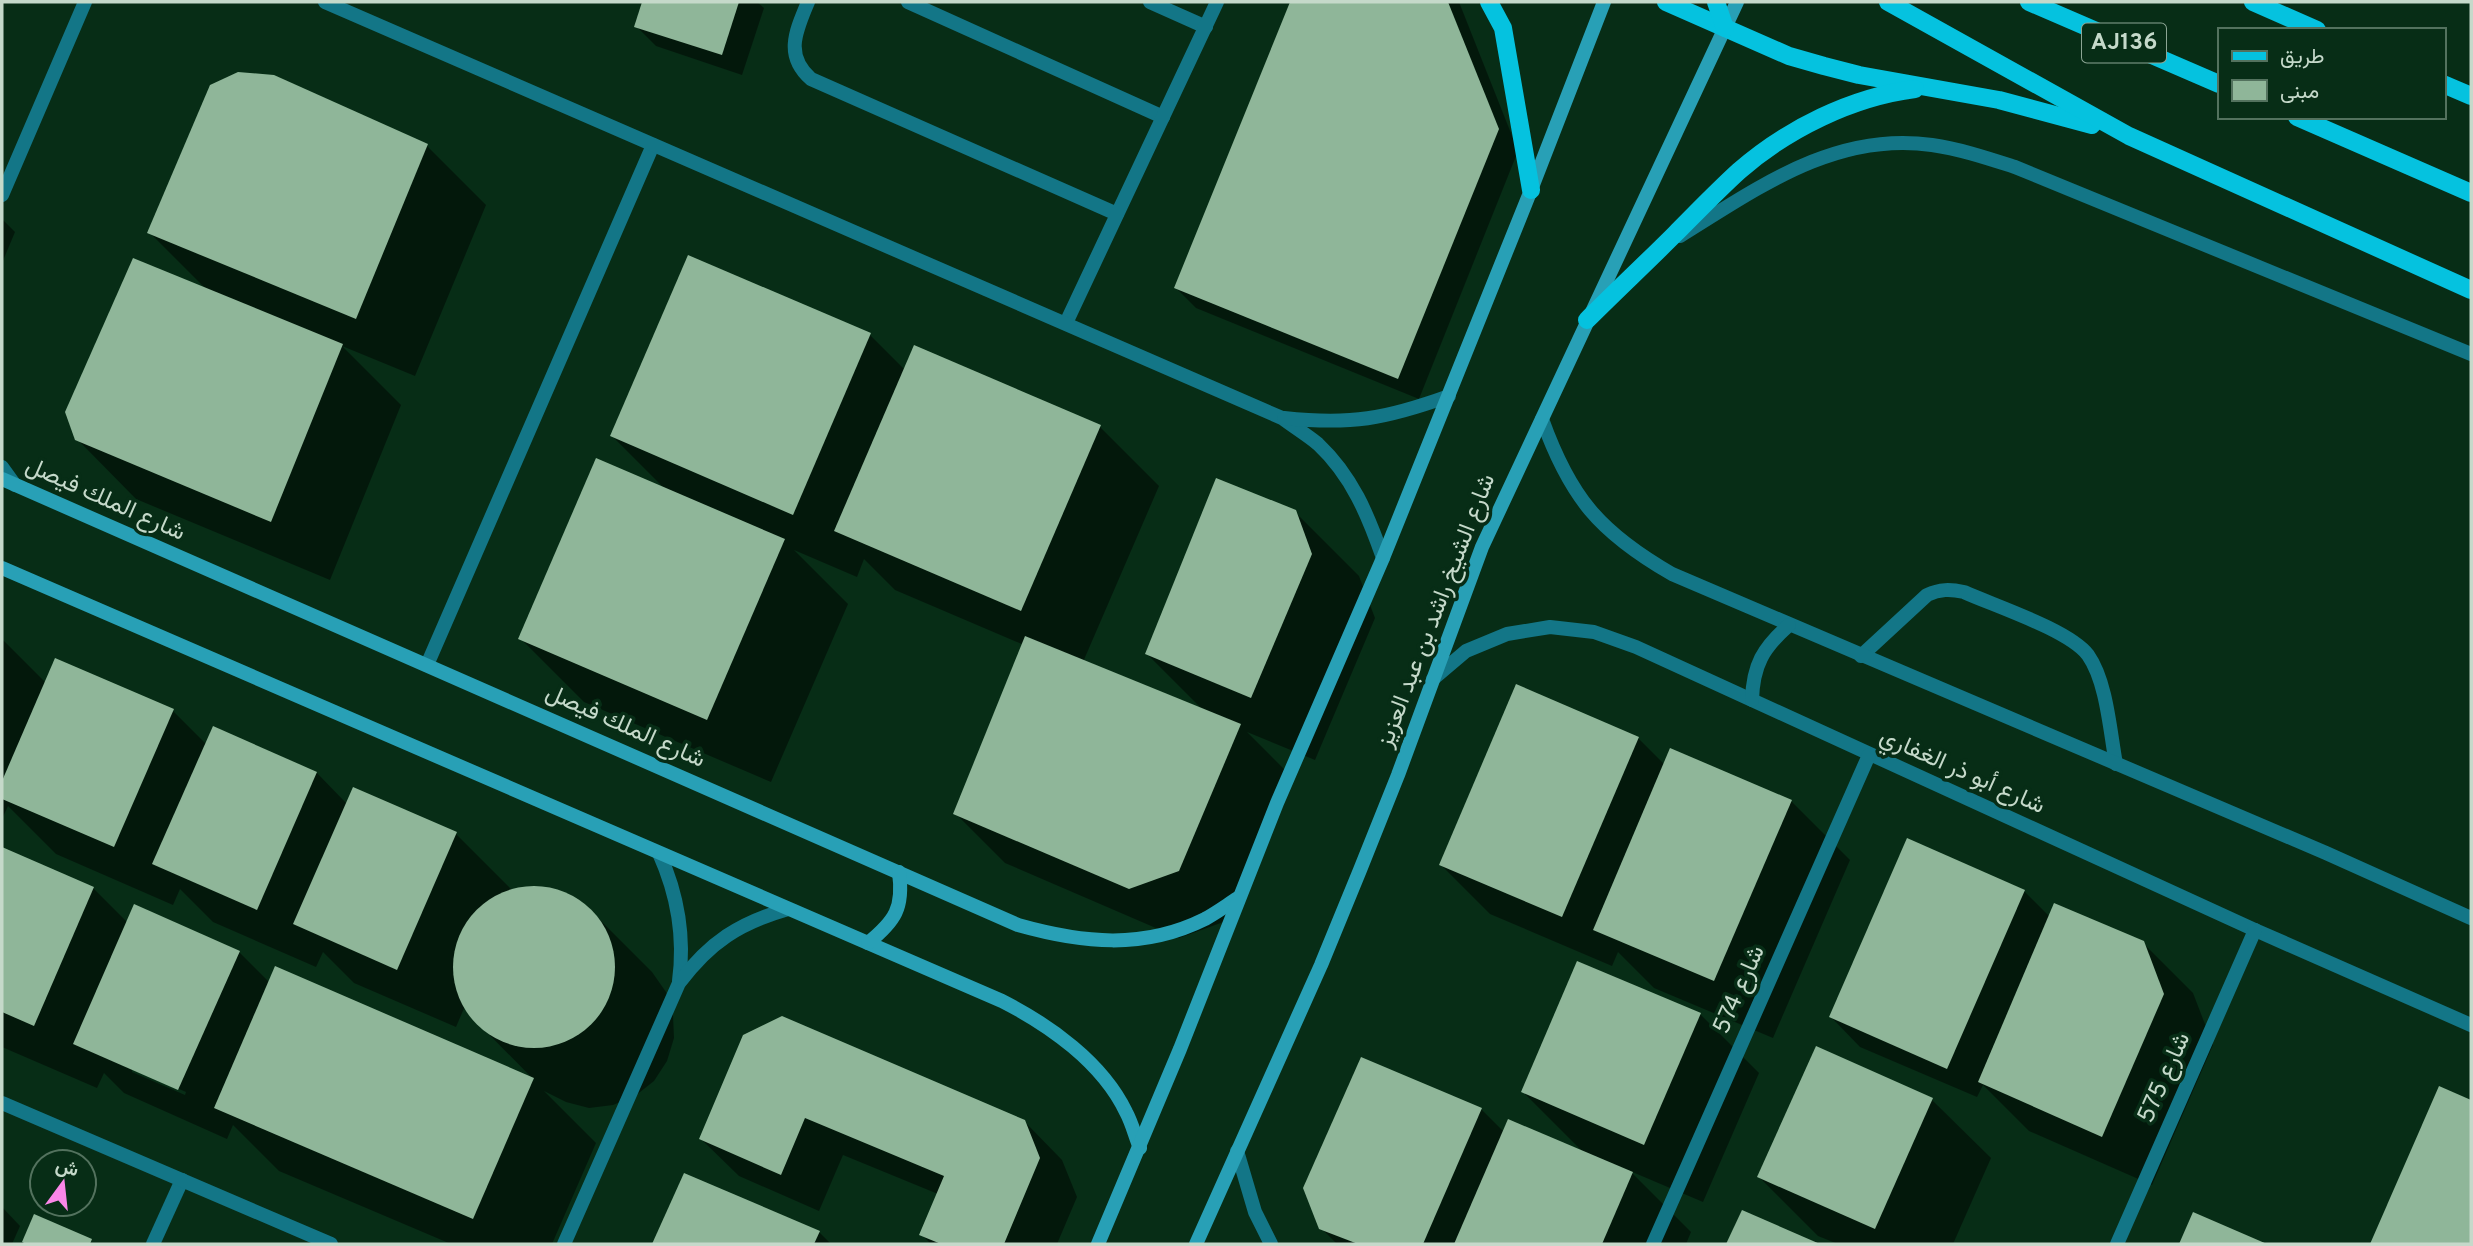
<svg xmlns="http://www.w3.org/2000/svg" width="2473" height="1246" viewBox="0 0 2473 1246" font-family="Overpass,Vazirmatn,sans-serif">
  <rect width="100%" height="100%" fill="#072d16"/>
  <!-- shadow -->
  <g fill="#0007" fill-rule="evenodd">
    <polygon points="644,2 757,2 764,8 742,75 656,46 636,26"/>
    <polygon points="1292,2 1459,2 1518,151 1419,399 1196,308 1176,288"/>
    <polygon points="273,77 427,146 486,205 415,376 342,346 401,405 330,580 136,499 77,439 208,291 149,232"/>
    <polygon points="2,219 15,232 2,263"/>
    <polygon points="870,335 905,370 1100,427 1159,486 1083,662 1204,711 1147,654 1295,512 1359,576 1375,618 1315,760 1247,732 1290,775 1229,920 1179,938 1005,863 955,813 1024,645 895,590 864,559 857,577 794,550 848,604 771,782 584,702 520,638 666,490 612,436"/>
    <path d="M2 639 46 683 173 711 206 744 213 728 317 773 347 804 456 834 513 891 527 888 551 889 573 898 592 912 652 972 666 992 673 1015 674 1038 667 1061 654 1081 635 1096 613 1105 589 1108 566 1102 544 1091 596 1143 552 1244H451L279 1171 233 1125 227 1139 124 1093 104 1073 97 1088 2 1047V849L93 888 128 923 239 952 270 983 276 969 535 1081 468 1013 465 1006 456 1027 354 983 323 952 316 967 213 922 180 889 173 905 56 854 8 806 2 819ZM132 1068 186 1092 185 1095 132 1072Z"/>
    <polygon points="1638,738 1665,765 1791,801 1850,860 1773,1038 1654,988 1618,952 1612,966 1490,914 1441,865"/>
    <polygon points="2024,891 2050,917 2143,943 2193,993 2213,1045 2152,1185 2029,1131 1983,1085 1977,1097 1860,1047 1831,1017"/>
    <polygon points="1700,1014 1759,1073 1703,1202 1630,1171 1691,1232 1686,1244 1337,1244 1321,1228 1481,1109 1504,1132 1584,1153 1523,1092"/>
    <polygon points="745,1036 1024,1121 1062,1160 1077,1197 1057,1244 931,1244 921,1234 938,1194 843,1155 819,1211 739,1176 701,1139"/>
    <polygon points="2440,1088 2471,1101 2471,1244 2372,1244"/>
    <polygon points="1932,1100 1991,1158 1953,1244 1838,1244 1818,1236 1759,1177"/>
    <polygon points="685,1175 819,1232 831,1244 654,1244"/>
    <polygon points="2,1207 20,1226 12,1244 2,1244"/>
  </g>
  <!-- building -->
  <g fill="#8fb699">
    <polygon points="642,2 739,2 722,55 634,27"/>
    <polygon points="1290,2 1448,2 1499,129 1398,379 1174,288"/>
    <polygon points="238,72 274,75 428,144 356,319 147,233 210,85"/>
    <polygon points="688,255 871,333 793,515 610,436"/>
    <polygon points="133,258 343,344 271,522 75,440 65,412"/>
    <polygon points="914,345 1101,425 1021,611 834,531"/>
    <polygon points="596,458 785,539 707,720 518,639"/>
    <polygon points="1216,478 1296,510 1312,554 1251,698 1145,654"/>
    <polygon points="1025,636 1241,724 1179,871 1129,889 953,814"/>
    <polygon points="55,658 174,709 114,847 2,799 2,781"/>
    <polygon points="1516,684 1639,737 1562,917 1439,865"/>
    <polygon points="213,726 317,772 257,910 152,864"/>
    <polygon points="1670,748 1792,800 1714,981 1593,930"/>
    <polygon points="353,787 457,832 397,970 293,924"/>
    <polygon points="1907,838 2025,890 1947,1069 1829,1017"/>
    <polygon points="2,847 94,887 34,1026 2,1012"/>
    <circle cx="534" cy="967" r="81"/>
    <polygon points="2054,903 2144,941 2164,994 2102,1137 1978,1082"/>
    <polygon points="134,904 240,951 178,1090 73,1044"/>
    <polygon points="1577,961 1701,1013 1644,1145 1521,1092"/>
    <polygon points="275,966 534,1078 473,1219 214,1108"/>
    <polygon points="782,1016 1025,1120 1040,1158 1004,1244 941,1244 919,1235 944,1176 805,1118 781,1175 699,1139 743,1035"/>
    <polygon points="1816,1046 1933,1098 1875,1229 1757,1177"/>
    <polygon points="1361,1057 1482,1108 1423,1244 1358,1244 1319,1229 1303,1188"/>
    <polygon points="2439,1086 2471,1100 2471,1244 2370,1244"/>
    <polygon points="1508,1119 1633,1172 1602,1244 1454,1244"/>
    <polygon points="684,1173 820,1231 814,1244 652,1244"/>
    <polygon points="1742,1210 1820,1244 1726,1244"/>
    <polygon points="2193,1212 2267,1244 2179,1244"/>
    <polygon points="34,1214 92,1239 90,1244 26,1244 22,1242"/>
  </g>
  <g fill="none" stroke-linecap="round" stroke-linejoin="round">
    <!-- lane -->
    <g stroke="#137687" stroke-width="14">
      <path d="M808 2C796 31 784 55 811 79L1117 214"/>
      <polyline points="908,2 1163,117"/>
      <polyline points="1150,2 1206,27"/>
      <polyline points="1066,323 1217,2"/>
      <path d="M1861 656 1927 595C1940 589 1950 589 1964 592 1995 606 2069 630 2088 655 2107 682 2110 732 2116 764"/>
      <polyline points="427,665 653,145"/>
      <polyline points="153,1244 182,1180"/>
    </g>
    <!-- street -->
    <g stroke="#137687" stroke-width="14">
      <path d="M325 2 1282 418C1294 427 1307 435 1318 444 1352 476 1368 515 1383 558"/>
      <polyline points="2,195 85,2"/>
      <path d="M1680 236C1758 188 1835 131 1932 145 1960 149 1987 158 2015 167L2471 354"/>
      <path d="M1284 418C1351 425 1385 419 1449 396"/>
      <path d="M1542 419C1570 497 1599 532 1672 574L2326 853 2471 918"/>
      <polyline points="2,467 15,485"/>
      <polyline points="1433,679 1466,651 1507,634 1550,627 1594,632 1636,647 2255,930 2471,1025"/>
      <path d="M1752 700C1753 665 1763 648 1789 625"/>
      <path d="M659 853C678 895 685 936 679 981"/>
      <polyline points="2,1103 331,1244"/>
      <polyline points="1237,1151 1255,1212 1271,1244"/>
      <path d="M564 1244 679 983C710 942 739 923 788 909"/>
      <polyline points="1653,1244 1869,755"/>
      <polyline points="2117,1244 2255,930"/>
    </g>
    <!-- secondary -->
    <g stroke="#28a0b6" stroke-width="14">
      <path d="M2 479 1018 925C1082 943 1143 950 1205 919 1216 913 1227 905 1238 898"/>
      <path d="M2 568 1002 1001C1049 1025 1102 1062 1126 1112 1132 1123 1135 1136 1140 1148"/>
      <path d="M868 943C895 921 904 908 899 872"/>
      <polyline points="1098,1244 1180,1049 1277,803 1383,558 1531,190 1604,2"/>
      <polyline points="1196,1244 1321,965 1360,870 1398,775 1482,547 1737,2"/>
    </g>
    <!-- primary -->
    <g stroke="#05c2df" stroke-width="18">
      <polyline points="1489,2 1503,28 1531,190"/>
      <polyline points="1666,2 1789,56 1824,66 1859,75 1999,100 2092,125"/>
      <polyline points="1716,2 1725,28"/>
      <polyline points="1888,2 2129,136 2471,290"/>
      <polyline points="2029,2 2219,84"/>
      <polyline points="2253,2 2317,30"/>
      <polyline points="2443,84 2471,96"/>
      <polyline points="2297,117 2471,193"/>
      <path d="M1587 320C1616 291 1646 263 1675 234 1696 213 1717 191 1739 171 1787 129 1852 97 1915 89"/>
    </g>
  </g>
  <g text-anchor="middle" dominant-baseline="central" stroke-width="7" stroke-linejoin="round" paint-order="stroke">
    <!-- shield labels -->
    <rect fill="#072d16" stroke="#8ca594" stroke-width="2" x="2082" y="23.5" width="84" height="39" rx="5"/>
    <g font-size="23" font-weight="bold" fill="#c5d9ca">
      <text x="2124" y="43">AJ136</text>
    </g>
    <!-- street labels -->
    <g font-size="24" fill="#c5d9ca" stroke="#072d16">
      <text transform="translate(105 500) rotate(24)">شارع الملك فيصل</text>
      <text transform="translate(1437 611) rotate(-69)">شارع الشيخ راشد بن عبد العزيز</text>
      <text transform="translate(625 727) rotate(24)">شارع الملك فيصل</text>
      <text transform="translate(1962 772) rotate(24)">شارع أبو ذر الغفاري</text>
      <text transform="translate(1740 990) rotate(-66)">شارع 574</text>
      <text transform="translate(2165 1078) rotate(-66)">شارع 575</text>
    </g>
  </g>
  <!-- border -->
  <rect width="2473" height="1246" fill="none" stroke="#c5d9ca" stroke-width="7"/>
  <!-- legend -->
  <rect x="2218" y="28" width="228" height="91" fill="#072d16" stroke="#53725e" stroke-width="2"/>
  <rect x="2232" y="51" width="35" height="10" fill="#05c2df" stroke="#53725e" stroke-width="2"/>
  <text x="2280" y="63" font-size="21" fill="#c5d9ca">طريق</text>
  <rect x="2232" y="80" width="35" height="21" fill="#8fb699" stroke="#53725e" stroke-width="2"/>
  <text x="2280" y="98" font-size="21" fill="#c5d9ca">مبنى</text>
  <!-- north arrow -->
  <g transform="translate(63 1183) rotate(15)"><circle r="33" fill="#072d16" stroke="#53725e" stroke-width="2"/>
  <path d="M0-5L12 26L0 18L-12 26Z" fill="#fa87e8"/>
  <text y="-10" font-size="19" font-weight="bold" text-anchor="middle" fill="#c5d9ca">ش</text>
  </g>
</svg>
